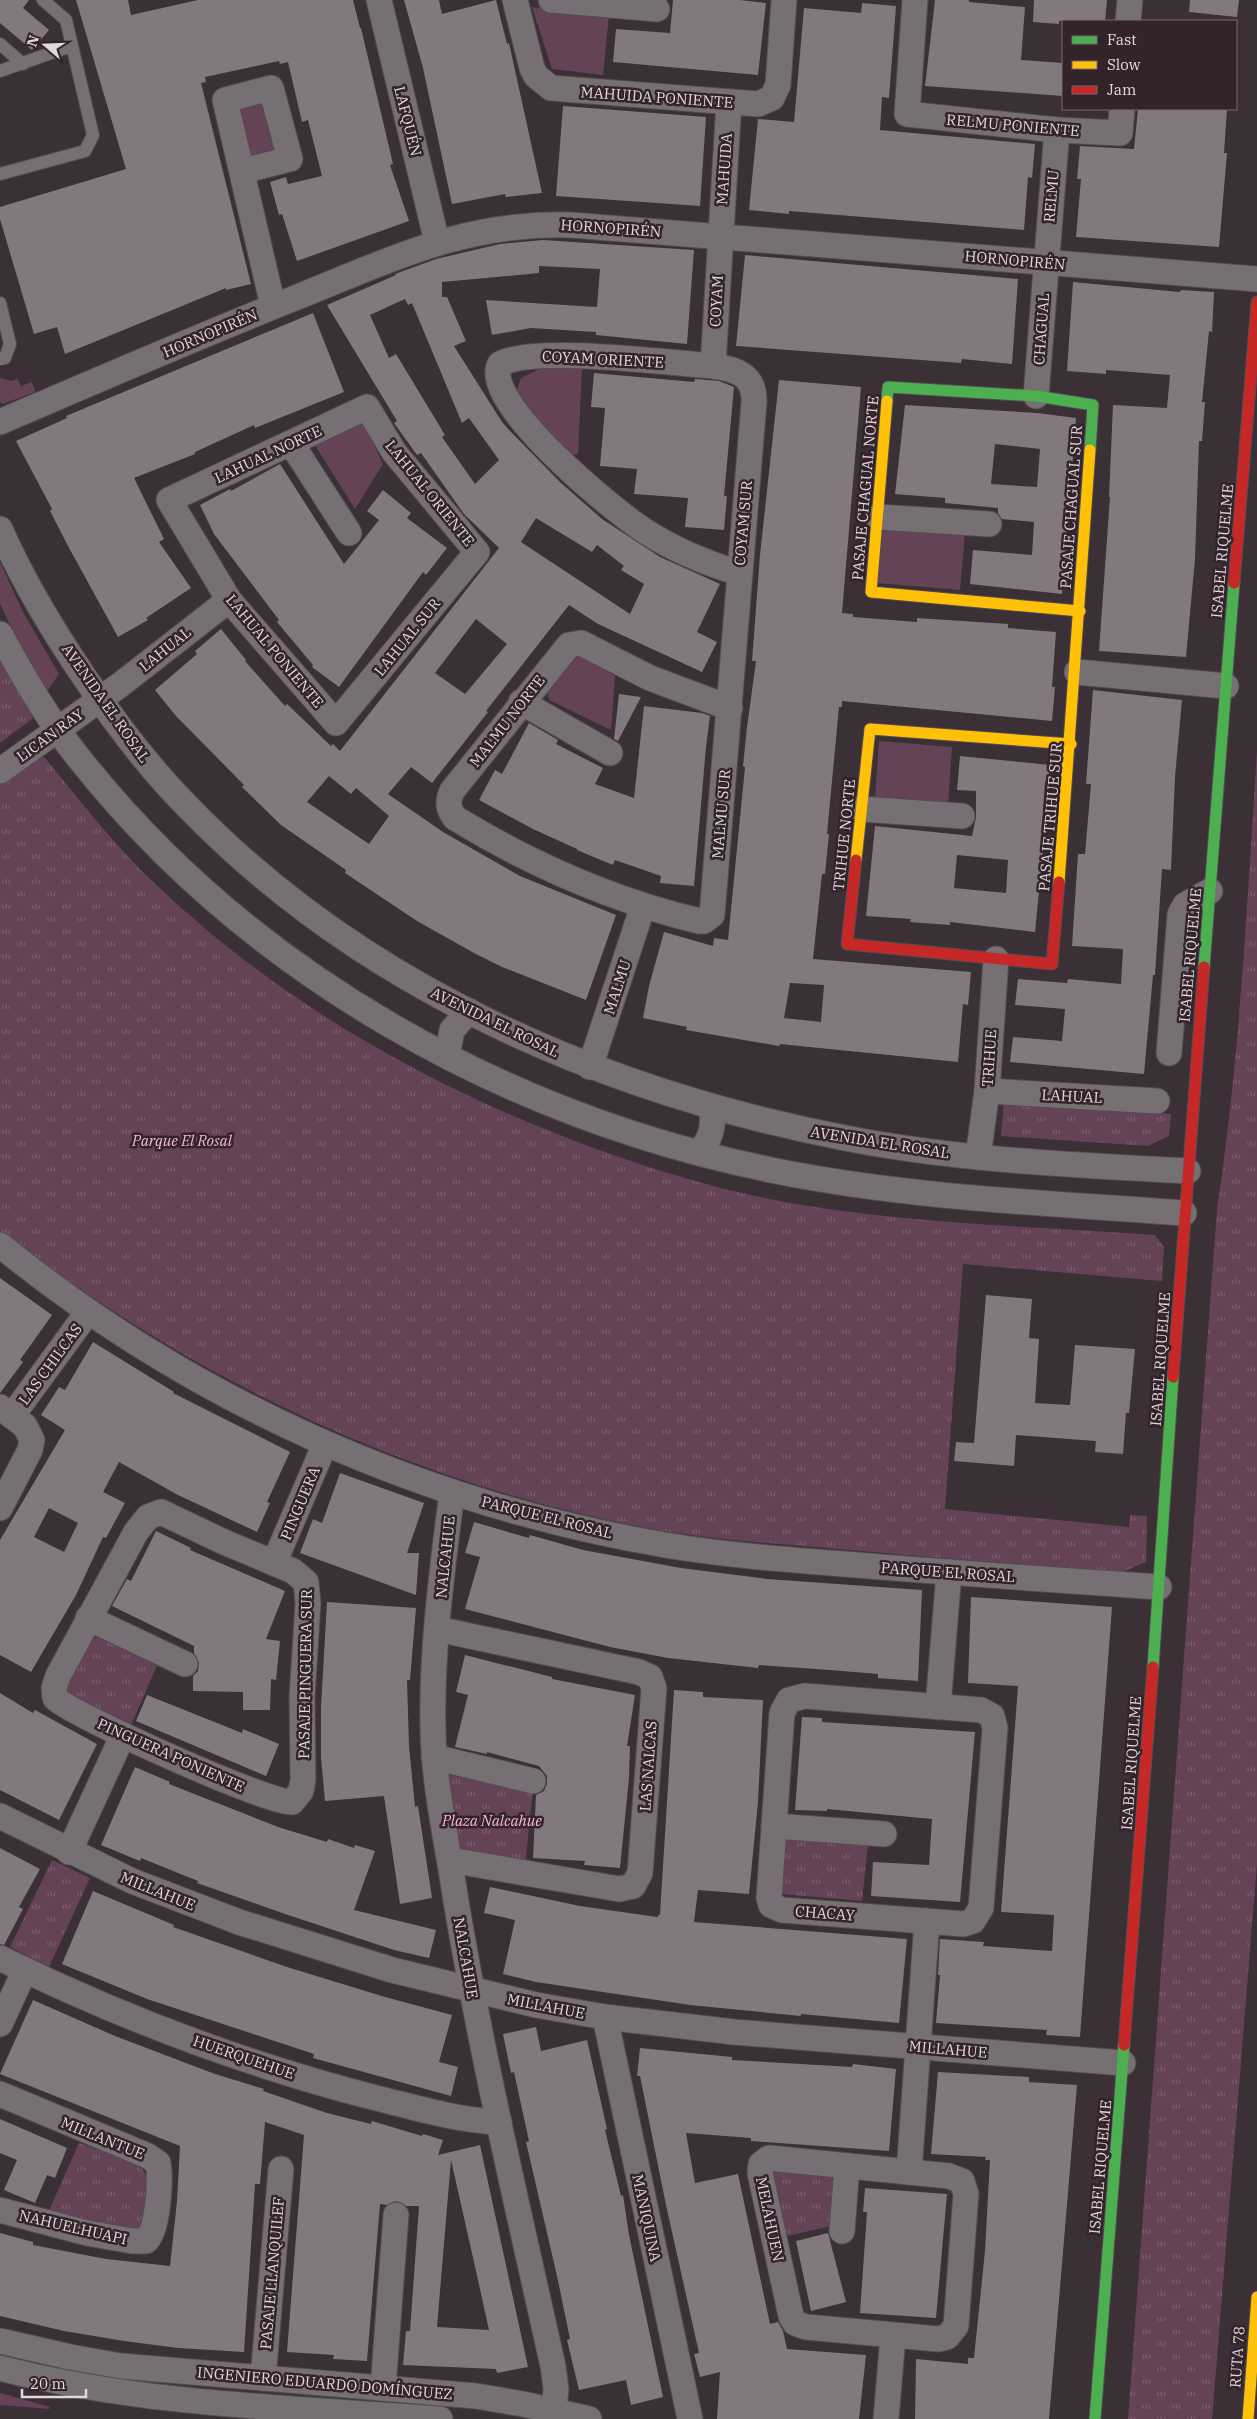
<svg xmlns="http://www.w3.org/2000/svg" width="1257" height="2419" viewBox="0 0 1257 2419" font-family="'IBM Plex Serif',serif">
  <defs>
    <pattern id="park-tufts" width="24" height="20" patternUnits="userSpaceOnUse" patternTransform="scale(1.25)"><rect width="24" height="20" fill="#654356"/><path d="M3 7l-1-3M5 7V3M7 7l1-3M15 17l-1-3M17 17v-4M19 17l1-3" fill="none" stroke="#7b5d6e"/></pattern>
  </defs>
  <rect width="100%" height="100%" fill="#3a3035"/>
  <!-- grass -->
  <g fill="#654356">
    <polygon points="532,7 609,15 603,75 552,69"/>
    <polygon points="270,99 283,151 248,160 235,108"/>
    <polygon points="544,367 582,368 578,454 566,456 516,392 521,378"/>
    <polygon points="0,378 11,381 18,379 21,386 32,382 35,392 3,404 0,402"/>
    <polygon points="362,420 383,464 355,509 313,442"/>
    <polygon points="882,526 965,533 960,590 877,583"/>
    <polygon points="0,562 23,612 59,674 47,691 14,633 0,604"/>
    <polygon points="584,655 615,676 611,730 549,700 547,691 575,658"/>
    <polygon points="879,741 952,747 948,804 875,799"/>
    <polygon points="0,2393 50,2407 49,2409 0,2405"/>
  </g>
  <!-- park -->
  <g fill="url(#park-tufts)">
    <polygon points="0,659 36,716 0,743"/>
    <path d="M1257 750V1864L1212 2419H1128L1217 1209C1240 1057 1247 903 1257 750Z"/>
    <path d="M36 756 45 758C78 798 111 841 148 877 275 1000 426 1086 591 1147 654 1170 719 1190 785 1202 907 1224 1032 1226 1155 1235L1164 1247 1162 1281 963 1264 945 1509 1129 1527 1130 1515 1147 1516 1146 1562 1120 1573C1026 1565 932 1557 839 1549 773 1543 707 1540 642 1527 402 1480 193 1379 0 1231V779Z"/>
    <polygon points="1004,1101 1171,1114 1169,1136 1148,1146 1001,1136"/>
    <polygon points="95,1637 106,1640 158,1663 129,1730 67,1698 66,1677 91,1639"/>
    <polygon points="457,1772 533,1790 525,1865 462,1851 457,1842 449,1776"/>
    <polygon points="786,1839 868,1845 862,1901 782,1894 780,1892 781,1843"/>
    <polygon points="52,1860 90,1878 49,1967 10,1947"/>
    <path d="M79 2143C93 2148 136 2159 143 2170 148 2177 147 2191 145 2200 144 2211 143 2220 138 2230L47 2215Z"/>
    <polygon points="774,2169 839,2173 835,2225 783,2237 771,2171"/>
  </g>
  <!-- building -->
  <g fill="#82797e" fill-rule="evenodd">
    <polygon points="0,0 29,0 23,8 49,30 32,50 0,23"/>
    <polygon points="76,0 128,0 131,15 198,0 353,0 360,28 361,28 393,164 390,165 409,221 297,261 282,214 279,215 270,182 286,177 288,184 322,176 308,120 302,122 288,62 280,64 279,61 205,77 206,82 201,83 251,284 226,290 226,288 65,354 57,327 34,334 0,219 0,207 126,169"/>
    <polygon points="404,0 439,0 442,14 496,0 507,44 509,43 542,193 506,197 505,194 452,204 423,68"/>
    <polygon points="673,0 739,0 766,3 758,75 613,62 616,29 670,33"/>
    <polygon points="935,0 969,0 969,2 1025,7 1021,60 1063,63 1063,96 925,86"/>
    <polygon points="1034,0 1107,0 1105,21 1059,21 1059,24 1033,22"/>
    <polygon points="1190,0 1239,0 1237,17 1189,12"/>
    <polygon points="862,3 896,6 889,98 882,97 880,130 1035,144 1032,178 1028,177 1024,230 789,211 789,214 749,210 758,119 794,122 804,8 861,13"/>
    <polygon points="563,106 706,117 700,206 556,196"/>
    <polygon points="1138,109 1227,109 1224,153 1227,153 1219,247 1076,237 1081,179 1077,179 1080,146 1134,149"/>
    <path d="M543 240 694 250 687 344 596 335V332L531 328 492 335 486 300 597 307 600 269 539 266V273L442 282V297H447L466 341 454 346 502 422 511 432 560 482 602 519 660 557 720 584 697 632 717 642 702 672 598 624 569 605 486 711 488 712 432 783 411 767 388 794 443 832 520 876 616 915 586 1000 502 967 474 953 417 921 345 873 346 870 281 825 242 787 244 785 176 716 155 690 197 654 195 651 221 629 246 660 245 661 285 706 287 704 331 746 333 744 340 751 499 548 464 514 421 453 417 455 394 423 397 421 327 305 396 275 395 274 436 259 500 244ZM405 299 408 305 412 303 462 423 469 418 499 460 475 484 442 437 445 435 396 354 389 358 370 315ZM536 518 592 552 597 545 624 566 621 570 644 584 630 614 521 542ZM476 619 507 644 465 694 435 673ZM329 776 351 794 356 788 389 816 369 844 307 802Z"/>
    <polygon points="745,255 1018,279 1012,364 962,359 961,363 736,346"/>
    <polygon points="1073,282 1180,292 1181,290 1214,292 1212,332 1209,331 1202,402 1205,402 1202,441 1199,441 1195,559 1186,657 1099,651 1110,497 1109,497 1113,405 1167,408 1170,375 1106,370 1106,374 1067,371"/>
    <polygon points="313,313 344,392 255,428 254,425 195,452 195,454 134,478 164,539 159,542 191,588 146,618 148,620 118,637 68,546 50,511 52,509 16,441 67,418 66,416"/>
    <polygon points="594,373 694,382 695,379 719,381 734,387 724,496 727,496 724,530 685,527 688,498 634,494 637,469 600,466 605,408 591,407"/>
    <path d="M779 380 861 387 842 613 853 614V617L917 622V618L1008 624V628L1056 632 1052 687H1055L1052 721 842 701V707H839L827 834H829L825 874H822L813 959 971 972 968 1005 963 1004 958 1062 780 1044 779 1046 686 1030 687 1027 643 1018 649 986 664 932 713 946 714 938 728 940 745 767 743 766 747 727 756 661H752L760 555ZM790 983 824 985 821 1022 784 1018Z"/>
    <path d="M905 405 1037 413 1076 418 1062 594 970 584 973 550 1032 555 1034 522 1002 519 998 513V508L945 503V498L895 494ZM995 444 1040 449 1037 487 991 484Z"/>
    <polygon points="280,464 344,564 379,520 367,511 383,490 411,513 407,518 447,548 426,575 423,572 339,687 312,667 313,665 277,622 279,620 214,534 200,505 230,489 231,491"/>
    <polygon points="1093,690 1182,700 1175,777 1171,870 1162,869 1155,975 1153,975 1144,1074 1010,1062 1013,1037 1062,1041 1065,1009 1015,1005 1018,979 1067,983 1068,979 1121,984 1123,949 1072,946 1078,854 1085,854 1091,784 1086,784"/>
    <polygon points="619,694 641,697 618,741 614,739"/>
    <polygon points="644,706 702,713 710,716 706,747 694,886 660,883 661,876 615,860 613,865 577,850 577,849 533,829 479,800 495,770 502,774 529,723 558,740 556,744 603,768 595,784 634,798"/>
    <path d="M960 756 1050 765 1048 782H1045L1041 839 1044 840 1035 932 950 922V925L910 922 911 919 866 916 875 826 972 836 976 817V791L957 790ZM957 855 1008 860 1006 893 954 888Z"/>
    <polygon points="0,1278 52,1315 20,1360 23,1362 0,1393"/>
    <polygon points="986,1295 1032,1299 1029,1338 1039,1339 1035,1403 1070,1405 1075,1345 1135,1349 1129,1413 1126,1413 1123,1454 1095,1452 1096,1441 1016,1435 1014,1466 954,1461 956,1442 974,1443"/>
    <path d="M93 1342 174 1392 173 1393 290 1452 267 1502 270 1503 257 1532 178 1495 119 1462 103 1492 125 1503 106 1538 103 1537 76 1595 31 1672 0 1655V1540L65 1430 41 1415 59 1387 65 1390ZM49 1508 78 1523 64 1552 34 1537Z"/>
    <polygon points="340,1473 424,1503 407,1553 419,1553 416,1595 300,1553 313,1519 322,1523"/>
    <polygon points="474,1522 529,1538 530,1535 583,1550 681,1568 767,1579 922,1590 918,1681 878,1678 878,1674 830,1670 759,1665 758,1668 668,1658 610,1647 465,1609 480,1557 465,1553"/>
    <polygon points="156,1531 191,1548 190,1550 285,1591 266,1639 280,1641 276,1680 271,1679 270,1710 243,1710 243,1692 193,1691 193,1676 198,1671 199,1663 194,1653 194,1646 112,1606 127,1579 131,1581"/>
    <polygon points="971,1597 1112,1607 1080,2037 1046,2035 1047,2030 936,2023 940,1975 938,1975 940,1939 984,1942 983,1946 1052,1951 1054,1915 1001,1912 1018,1686 968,1683"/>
    <polygon points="327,1602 416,1608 410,1680 407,1680 409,1746 415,1807 418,1806 432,1898 400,1904 384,1796 325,1801 321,1757 321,1707"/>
    <polygon points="465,1655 552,1677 552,1679 635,1695 627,1746 630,1746 629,1778 620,1868 584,1865 585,1861 533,1858 536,1795 544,1791 547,1784 547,1776 539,1766 487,1752 487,1754 455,1747 468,1695 456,1692"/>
    <polygon points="674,1690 703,1692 703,1697 763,1700 758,1802 749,1894 698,1890 694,1922 907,1939 899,2023 801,2014 801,2016 690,2005 536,1982 503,1974 515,1920 484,1913 490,1887 580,1906 657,1917 660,1914"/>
    <polygon points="0,1693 33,1713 35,1710 97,1744 59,1820 0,1790"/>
    <polygon points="147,1695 242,1733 243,1729 279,1744 266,1776 136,1721"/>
    <polygon points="802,1717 822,1718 822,1722 975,1732 960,1902 871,1896 873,1862 929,1865 932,1819 827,1809 827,1811 795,1810"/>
    <polygon points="135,1767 170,1782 169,1784 278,1827 327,1842 328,1839 354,1848 355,1845 375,1851 354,1910 436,1930 429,1958 394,1950 288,1915 197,1883 198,1881 141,1858 140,1861 101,1845"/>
    <polygon points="0,1848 40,1869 19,1907 23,1909 4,1945 0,1944"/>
    <polygon points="93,1891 174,1925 173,1927 287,1967 385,1997 452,2015 439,2062 458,2067 451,2096 313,2058 314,2054 147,1999 62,1964"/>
    <path d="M33 2000 115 2036 215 2074 264 2089 263 2091 327 2113 371 2124 372 2121 422 2136 423 2134 443 2140 438 2155 480 2145 528 2367 497 2373 496 2369 403 2365 406 2331H410L419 2206H406L397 2201 387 2205 380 2204 367 2361 333 2359 334 2355 287 2352 304 2135 265 2122 260 2184H255L244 2352 178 2348 124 2341 64 2331 0 2316V2233L33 2242V2245L106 2259 170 2266 177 2201 180 2146 0 2074ZM451 2160 476 2271 489 2330 437 2327Z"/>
    <polygon points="536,2027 541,2051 587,2040 607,2129 605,2130 621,2196 623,2195 629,2235 663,2397 631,2405 626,2380 579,2390 567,2340 570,2339 557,2276 526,2142 529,2141 514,2072 511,2073 503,2034"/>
    <polygon points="640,2048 732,2057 732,2060 852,2067 853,2064 896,2069 889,2151 751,2141 751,2138 686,2133 695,2183 738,2174 770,2324 778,2322 783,2331 787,2349 866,2355 859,2419 717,2419 720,2372 700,2377 694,2354 699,2353 666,2205 640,2076 637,2076"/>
    <polygon points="938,2072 1029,2077 1029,2082 1077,2085 1049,2419 915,2419 916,2359 968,2364 968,2358 974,2358 985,2251 990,2160 985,2160 986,2157 931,2154"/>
    <polygon points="0,2119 67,2148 55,2178 47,2175 35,2203 4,2190 17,2160 0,2153"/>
    <polygon points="865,2188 947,2194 936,2318 860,2313 867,2212 863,2212"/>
    <polygon points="828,2233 846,2302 811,2311 796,2241"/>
  </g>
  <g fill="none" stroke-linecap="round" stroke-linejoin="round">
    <defs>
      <g id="lane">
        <polyline points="0,44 23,64"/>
        <polyline points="0,71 71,46"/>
        <polyline points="0,174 85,151 93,135 66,20 43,0"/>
        <polyline points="0,303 10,344 5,358 0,359"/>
      </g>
      <g id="street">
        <polyline points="379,0 437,242"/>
        <polyline points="515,0 532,68 536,76 551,88 758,104 772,98 778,85 784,0"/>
        <polyline points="551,0 657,9"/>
        <polyline points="915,0 907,114 1057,130 1120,133 1122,109"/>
        <polyline points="1128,21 1130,0"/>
        <polyline points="243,171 290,159 271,88 225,100 273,306"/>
        <polyline points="713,366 729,102"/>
        <polyline points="1036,396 1057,130"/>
        <polygon points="367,407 394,452 477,552 336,723 229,600 169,500"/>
        <path d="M0 422C100 379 199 336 300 296 394 258 467 222 571 225L1257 279"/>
        <polyline points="291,443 349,533"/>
        <polyline points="878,517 989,524"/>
        <path d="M0 529C23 581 53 631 85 678 116 724 149 768 188 807 362 987 602 1091 845 1138 957 1160 1073 1165 1188 1171"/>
        <path d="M0 634C23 676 48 720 78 757 249 974 507 1117 776 1171 910 1198 1048 1203 1184 1213"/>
        <polyline points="1077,672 1226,686"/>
        <polyline points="521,702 610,753"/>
        <path d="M730 708 650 678 581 643 569 645 452 791C447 802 448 809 455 818 532 865 611 900 699 921H704L712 915 754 402C755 375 736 369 713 366 671 363 531 345 500 364 479 401 615 512 645 531 674 550 706 563 739 573"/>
        <polyline points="0,771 120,685 229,600"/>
        <polyline points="862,809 962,816"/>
        <polyline points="1169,1053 1180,914 1185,905 1210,891"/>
        <polyline points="447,1056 452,1030 469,1011"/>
        <polyline points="590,1067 643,906"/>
        <polyline points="987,1091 1157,1101"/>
        <path d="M698 1153C711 1140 715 1126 711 1107"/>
        <polyline points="978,1157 987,1091 996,959"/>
        <path d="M0 1245C192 1401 421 1503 665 1545 736 1557 809 1561 881 1567 974 1574 1066 1581 1159 1587"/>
        <polyline points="0,1407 25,1426 32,1440 30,1450 0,1508"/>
        <polyline points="12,1416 88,1312"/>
        <path d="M452 1492C442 1571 431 1652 433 1731 434 1786 447 1841 455 1895 481 2053 518 2209 553 2366L556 2389 553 2419"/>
        <path d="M161 1512 224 1542 293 1571 306 1582 308 1603 302 1697 303 1780 301 1791 292 1802C272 1805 73 1716 55 1698L54 1688 58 1676 136 1532 148 1517Z"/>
        <polyline points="274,1563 325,1444"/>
        <polyline points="88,1618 185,1664"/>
        <polyline points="437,1629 639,1672 650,1677 654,1688 640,1873 633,1886 619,1889 450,1860"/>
        <polygon points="805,1696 981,1710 992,1716 995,1728 981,1908 973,1921 964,1924 782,1910 771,1905 769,1898 782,1713 789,1700"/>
        <polyline points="938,1707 949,1572"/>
        <polyline points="434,1757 533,1781"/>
        <polyline points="0,1816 132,1881 239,1922 392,1970 536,2005 605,2017 734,2032 1123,2063"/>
        <polyline points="774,1826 884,1834"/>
        <polyline points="69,1852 123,1735"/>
        <path d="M0 1958C120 2017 247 2065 376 2098 417 2108 456 2120 499 2122"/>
        <polyline points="605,2017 690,2419"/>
        <polyline points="0,2024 25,1970"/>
        <path d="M0 2094 148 2156 158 2163C161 2178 158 2232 146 2241H132L87 2233 0 2210"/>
        <polygon points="769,2158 949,2176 962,2181 966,2194 956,2326 947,2337 938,2339 806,2327 795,2323 791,2316 760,2173 761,2164"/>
        <polyline points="909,2172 927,1921"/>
        <polyline points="842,2231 847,2166"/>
        <polyline points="0,2341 70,2357 121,2366 476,2396 523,2404 589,2419"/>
        <path d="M0 2368C143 2405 294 2408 440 2419"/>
        <polyline points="263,2378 281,2169"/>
        <polyline points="383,2388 396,2215"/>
        <polyline points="886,2419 893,2336"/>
      </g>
      <g id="fast">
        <polyline points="887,401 888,387 1036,396 1093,405 1090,450"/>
        <polyline points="1204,967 1234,583"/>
        <polyline points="1153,1667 1173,1377"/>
        <polyline points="1095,2419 1124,2045"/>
      </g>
      <g id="slow">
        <polyline points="887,401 871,592 1080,611"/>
        <polyline points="856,860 870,729 1071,744"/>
        <polyline points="1059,882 1090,450"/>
        <polyline points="1248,2419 1257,2297"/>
      </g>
      <g id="jam">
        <polyline points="1234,583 1257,302"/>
        <polyline points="856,860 847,944 1052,964 1059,882"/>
        <polyline points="1173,1377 1204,967"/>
        <polyline points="1124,2045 1153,1667"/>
      </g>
    </defs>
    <!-- lane casing -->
    <use href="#lane" stroke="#534c50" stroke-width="14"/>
    <!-- street casing -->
    <use href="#street" stroke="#534c50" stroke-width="27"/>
    <!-- fast casing -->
    <use href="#fast" stroke="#534c50" stroke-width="13"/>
    <!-- slow casing -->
    <use href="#slow" stroke="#534c50" stroke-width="13"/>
    <!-- jam casing -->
    <use href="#jam" stroke="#534c50" stroke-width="13"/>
    <!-- lane -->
    <use href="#lane" stroke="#766f73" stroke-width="12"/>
    <!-- street -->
    <use href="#street" stroke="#766f73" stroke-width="25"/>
    <!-- fast -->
    <use href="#fast" stroke="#4caf50" stroke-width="11"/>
    <!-- slow -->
    <use href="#slow" stroke="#ffc107" stroke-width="11"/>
    <!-- jam -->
    <use href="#jam" stroke="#c62828" stroke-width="11"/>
  </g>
  <g text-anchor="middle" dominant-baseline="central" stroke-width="5" stroke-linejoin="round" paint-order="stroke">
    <!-- street labels -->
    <g font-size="15" fill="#e3d8de" stroke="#33232b">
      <text transform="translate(657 97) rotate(4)">MAHUIDA PONIENTE</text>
      <text transform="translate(408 121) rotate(76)">LAFQUÉN</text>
      <text transform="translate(1013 125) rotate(5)">RELMU PONIENTE</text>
      <text transform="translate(724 169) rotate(-86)">MAHUIDA</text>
      <text transform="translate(1051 196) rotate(-85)">RELMU</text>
      <text transform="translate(611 228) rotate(4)">HORNOPIRÉN</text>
      <text transform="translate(1015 260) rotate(5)">HORNOPIRÉN</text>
      <text transform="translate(716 301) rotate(-87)">COYAM</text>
      <text transform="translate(1041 329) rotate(-86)">CHAGUAL</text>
      <text transform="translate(210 333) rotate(-23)">HORNOPIRÉN</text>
      <text transform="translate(603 359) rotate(3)">COYAM ORIENTE</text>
      <text transform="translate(268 454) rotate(-25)">LAHUAL NORTE</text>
      <text transform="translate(865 488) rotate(-85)">PASAJE CHAGUAL NORTE</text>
      <text transform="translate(430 493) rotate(51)">LAHUAL ORIENTE</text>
      <text transform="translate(1071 507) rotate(-86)">PASAJE CHAGUAL SUR</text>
      <text transform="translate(743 523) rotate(-85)">COYAM SUR</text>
      <text transform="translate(1222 551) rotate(-85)">ISABEL RIQUELME</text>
      <text transform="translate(407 637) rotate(-51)">LAHUAL SUR</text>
      <text transform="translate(165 649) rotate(-39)">LAHUAL</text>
      <text transform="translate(275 651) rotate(50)">LAHUAL PONIENTE</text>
      <text transform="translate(106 703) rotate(55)">AVENIDA EL ROSAL</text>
      <text transform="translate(507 721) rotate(-52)">MALMU NORTE</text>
      <text transform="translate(50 735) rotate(-36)">LICAN RAY</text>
      <text transform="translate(721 814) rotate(-85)">MALMU SUR</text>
      <text transform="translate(1050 817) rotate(-85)">PASAJE TRIHUE SUR</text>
      <text transform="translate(844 835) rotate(-84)">TRIHUE NORTE</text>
      <text transform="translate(1190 955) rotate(-85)">ISABEL RIQUELME</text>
      <text transform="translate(617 987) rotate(-72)">MALMU</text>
      <text transform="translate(495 1022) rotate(26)">AVENIDA EL ROSAL</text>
      <text transform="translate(989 1058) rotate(-86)">TRIHUE</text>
      <text transform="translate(1072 1096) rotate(3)">LAHUAL</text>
      <text transform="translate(880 1142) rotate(9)">AVENIDA EL ROSAL</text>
      <text transform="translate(1160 1359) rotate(-86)">ISABEL RIQUELME</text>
      <text transform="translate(50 1364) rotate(-54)">LAS CHILCAS</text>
      <text transform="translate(300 1503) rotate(-67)">PINGUERA</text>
      <text transform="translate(547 1517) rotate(14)">PARQUE EL ROSAL</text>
      <text transform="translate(445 1557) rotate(-84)">NALCAHUE</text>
      <text transform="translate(948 1572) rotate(4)">PARQUE EL ROSAL</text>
      <text transform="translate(305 1674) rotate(-89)">PASAJE PINGUERA SUR</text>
      <text transform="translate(171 1755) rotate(24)">PINGUERA PONIENTE</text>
      <text transform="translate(1131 1763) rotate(-86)">ISABEL RIQUELME</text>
      <text transform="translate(648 1766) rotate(-86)">LAS NALCAS</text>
      <text transform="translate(158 1891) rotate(22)">MILLAHUE</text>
      <text transform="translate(825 1913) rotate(4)">CHACAY</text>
      <text transform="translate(466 1958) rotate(80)">NALCAHUE</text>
      <text transform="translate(546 2006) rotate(11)">MILLAHUE</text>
      <text transform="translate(948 2049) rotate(5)">MILLAHUE</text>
      <text transform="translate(244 2057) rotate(19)">HUERQUEHUE</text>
      <text transform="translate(103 2138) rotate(22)">MILLANTUE</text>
      <text transform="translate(1100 2167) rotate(-85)">ISABEL RIQUELME</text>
      <text transform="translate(647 2218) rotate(78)">MANIQUINA</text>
      <text transform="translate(770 2219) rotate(78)">MELAHUEN</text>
      <text transform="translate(73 2227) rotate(13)">NAHUELHUAPI</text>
      <text transform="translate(272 2273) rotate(-85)">PASAJE LLANQUILEF</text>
      <text transform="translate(1237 2357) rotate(-86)">RUTA 78</text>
      <text transform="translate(325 2383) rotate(5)">INGENIERO EDUARDO DOMÍNGUEZ</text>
    </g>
    <!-- park labels -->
    <g font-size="15" font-style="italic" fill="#fbb7db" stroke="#33232b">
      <text x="182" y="1140">Parque El Rosal</text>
      <text x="492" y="1820">Plaza Nalcahue</text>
    </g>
  </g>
  <!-- legend -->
  <rect x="1062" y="20" width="175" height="90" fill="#33232b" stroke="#796b73"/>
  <rect x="1072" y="36" width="25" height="8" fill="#4caf50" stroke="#796b73"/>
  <text x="1107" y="45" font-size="15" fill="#e3d8de">Fast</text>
  <rect x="1072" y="61" width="25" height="8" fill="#ffc107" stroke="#796b73"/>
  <text x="1107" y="70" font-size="15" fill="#e3d8de">Slow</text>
  <rect x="1072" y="86" width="25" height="8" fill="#c62828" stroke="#796b73"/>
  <text x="1107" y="95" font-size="15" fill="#e3d8de">Jam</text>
  <!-- north arrow -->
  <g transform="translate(45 45) rotate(289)" stroke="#33232b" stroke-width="4" paint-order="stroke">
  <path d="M0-4L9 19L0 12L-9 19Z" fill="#e3d8de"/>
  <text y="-8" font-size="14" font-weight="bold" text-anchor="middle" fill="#e3d8de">N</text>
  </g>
  <!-- scale -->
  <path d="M22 2389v8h64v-8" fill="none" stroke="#e3d8de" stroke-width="2.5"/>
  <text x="30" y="2389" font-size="15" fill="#e3d8de" stroke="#33232b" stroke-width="4" paint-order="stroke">20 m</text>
</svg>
